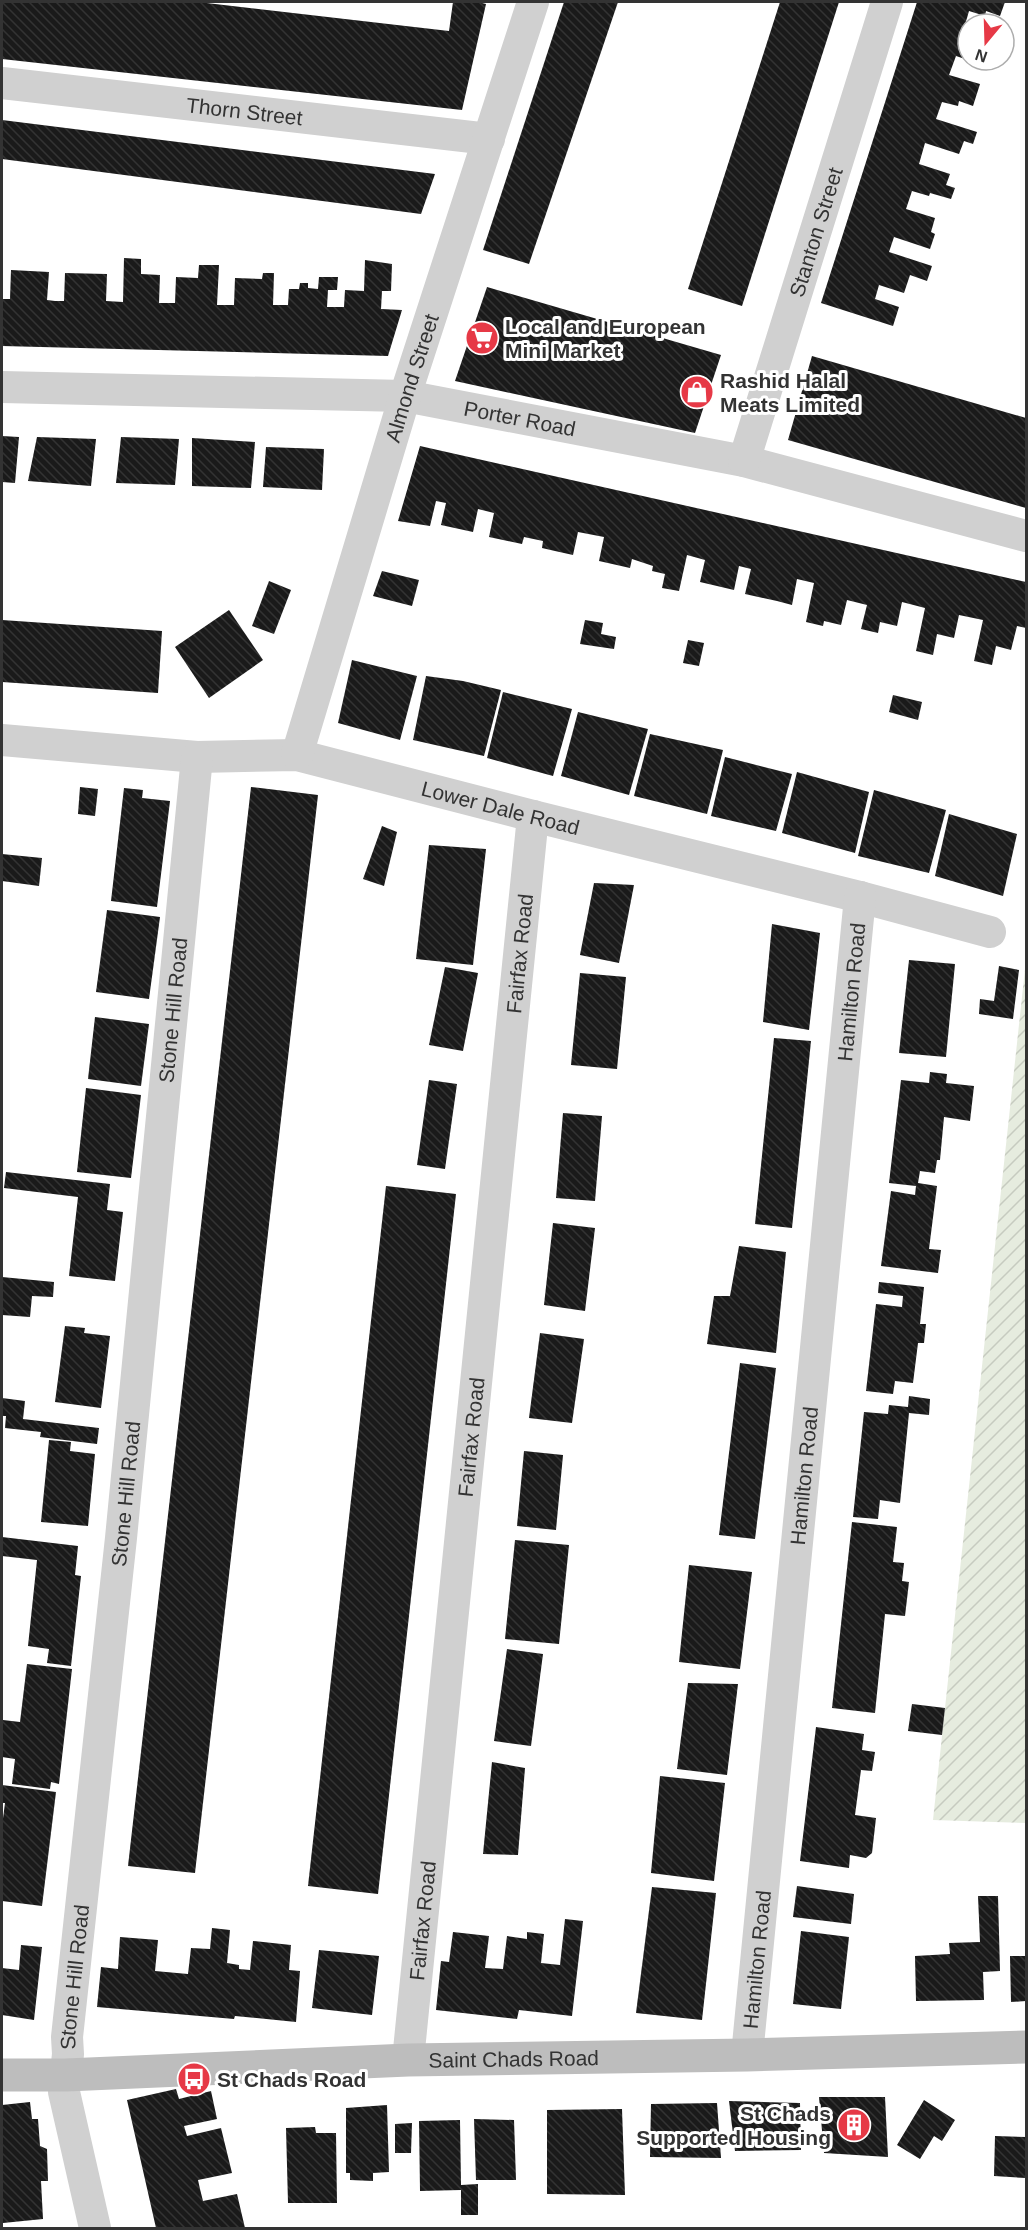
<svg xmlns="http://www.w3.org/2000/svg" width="1028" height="2230" viewBox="0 0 1028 2230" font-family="Arial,sans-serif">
  <defs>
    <pattern id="garden-furrows" width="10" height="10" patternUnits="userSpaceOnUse" patternTransform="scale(1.5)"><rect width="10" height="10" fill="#e6ecdf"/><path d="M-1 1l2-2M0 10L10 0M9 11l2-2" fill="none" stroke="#c6cbc0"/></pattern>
    <pattern id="building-back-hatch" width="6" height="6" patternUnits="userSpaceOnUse" patternTransform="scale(1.5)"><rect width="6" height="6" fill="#1a1a1a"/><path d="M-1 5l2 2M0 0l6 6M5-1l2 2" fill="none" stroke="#333"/></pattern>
  </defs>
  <rect width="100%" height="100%" fill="#fff"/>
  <!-- garden -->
  <polygon fill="url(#garden-furrows)" points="1026,960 1026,1823 933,1820 945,1708"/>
  <!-- building -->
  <g fill="url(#building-back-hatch)">
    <polygon points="2,2 198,2 449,31 453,2 478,2 486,4 462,110 2,59"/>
    <polygon points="564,2 618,2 529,264 483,250"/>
    <polygon points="780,2 839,2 742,306 688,289"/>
    <polygon points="917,2 1005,2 1000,16 986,11 985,16 969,11 967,18 964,27 968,29 968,60 956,56 949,75 980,84 973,106 959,101 958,106 942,102 936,119 977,132 973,144 964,141 959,154 925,143 919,164 950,174 946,185 955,188 951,199 930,193 929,196 912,191 906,209 935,218 931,232 935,234 930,249 894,237 889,252 932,266 927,281 910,275 904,293 879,285 875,299 899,307 893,326 821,303"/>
    <polygon points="2,120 435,174 421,214 2,159"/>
    <polygon points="124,258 141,259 141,274 160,275 159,303 175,303 176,277 198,278 199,265 219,265 217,305 234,305 235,278 262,279 263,273 274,273 273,305 288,305 289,289 299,289 300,283 308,283 308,288 318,289 319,277 338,277 337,290 328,290 327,307 344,307 345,290 364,291 365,260 392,264 391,291 382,291 381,309 402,310 388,356 2,346 2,299 10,299 11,270 49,272 47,300 55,301 64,301 65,273 107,274 106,301 123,302"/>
    <polygon points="487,287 721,355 695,433 455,381"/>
    <polygon points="812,356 1026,418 1026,508 788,440"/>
    <polygon points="2,436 19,437 15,483 2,482"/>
    <polygon points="37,437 96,439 91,486 28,481"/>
    <polygon points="121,437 179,439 175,485 116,483"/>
    <polygon points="192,438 255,442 251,488 192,486"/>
    <polygon points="420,446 1026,582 1026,628 1017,626 1011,650 996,646 992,665 974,661 983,620 959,615 954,638 937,634 933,655 916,651 925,608 902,602 897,626 880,622 878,633 861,629 867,605 847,600 841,625 824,621 823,626 806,622 814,583 797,579 792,605 777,601 745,594 751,569 739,566 734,590 700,582 705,560 687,555 679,591 662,588 665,574 652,571 653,566 632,559 630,568 599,561 604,537 578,532 573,555 555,551 542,548 543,541 524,537 522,544 489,537 494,513 478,509 473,532 441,525 446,503 436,501 430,526 398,521"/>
    <polygon points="266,447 324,449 322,490 263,487"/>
    <polygon points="382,571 419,580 412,606 373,596"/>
    <polygon points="269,581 291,590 274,634 252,626"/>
    <polygon points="229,610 263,660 209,698 175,647"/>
    <polygon points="2,620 162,631 158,693 2,682"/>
    <polygon points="585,620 603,623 601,634 616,637 614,649 580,644"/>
    <polygon points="688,640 704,643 699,666 683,663"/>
    <polygon points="352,660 417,676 400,740 338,723"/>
    <polygon points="426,676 463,681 501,690 484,756 413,740"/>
    <polygon points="503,692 572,709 553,776 487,758"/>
    <polygon points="893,695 922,702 918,720 889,712"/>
    <polygon points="578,712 648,729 629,795 561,776"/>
    <polygon points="650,734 723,750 707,814 634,796"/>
    <polygon points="725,757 792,774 776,831 711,816"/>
    <polygon points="797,772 869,792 855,853 782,833"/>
    <polygon points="80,787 98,789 95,816 78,814"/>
    <polygon points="251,787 318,795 195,1873 128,1866"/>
    <polygon points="124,788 143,790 142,798 170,801 157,907 111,901"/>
    <polygon points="874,790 946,810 929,873 858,856"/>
    <polygon points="949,814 1017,834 1003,896 935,876"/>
    <polygon points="382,826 397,832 384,886 363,879"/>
    <polygon points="429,845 486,849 473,965 416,959"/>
    <polygon points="2,854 42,858 39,886 2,881"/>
    <polygon points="594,883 634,885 619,963 580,955"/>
    <polygon points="107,910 160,917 149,999 96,992"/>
    <polygon points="772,924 820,933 809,1030 763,1022"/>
    <polygon points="909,960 955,964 946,1057 899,1053"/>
    <polygon points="999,966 1019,970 1013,1019 979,1014 980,999 994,1001"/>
    <polygon points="445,967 478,973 463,1051 429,1045"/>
    <polygon points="580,973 626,977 617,1069 571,1065"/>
    <polygon points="95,1017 149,1024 141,1086 88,1079"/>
    <polygon points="774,1038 811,1041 792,1228 755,1224"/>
    <polygon points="930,1072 947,1074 946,1083 974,1086 970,1121 944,1117 940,1160 937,1160 935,1173 920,1171 918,1183 937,1186 929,1249 941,1250 938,1273 881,1266 891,1191 915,1195 916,1186 889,1183 901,1080 929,1083"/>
    <polygon points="429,1080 457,1084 445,1169 417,1165"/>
    <polygon points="86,1088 141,1095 131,1178 77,1172"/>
    <polygon points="563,1113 602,1116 595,1201 556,1198"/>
    <polygon points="6,1172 110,1184 107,1210 123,1212 115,1281 69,1276 78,1197 4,1188"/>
    <polygon points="386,1186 456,1194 378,1894 308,1886"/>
    <polygon points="553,1223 595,1228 585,1311 544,1305"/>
    <polygon points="739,1246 786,1252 776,1353 707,1344 714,1296 730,1296"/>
    <polygon points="2,1277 54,1282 53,1297 32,1296 30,1317 2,1315"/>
    <polygon points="879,1282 924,1287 920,1324 926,1324 924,1343 918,1343 913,1383 895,1381 893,1394 866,1391 876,1304 902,1307 903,1296 878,1293"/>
    <polygon points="65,1326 85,1328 84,1333 110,1336 101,1408 55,1402"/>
    <polygon points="540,1333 584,1339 572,1423 529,1418"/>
    <polygon points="740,1363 776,1368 755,1539 719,1535"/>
    <polygon points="909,1396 930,1399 929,1415 909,1413 900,1503 880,1500 878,1519 853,1517 864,1412 888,1414 889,1405 908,1407"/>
    <polygon points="2,1398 25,1401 23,1419 99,1428 97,1444 40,1437 41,1432 5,1428 6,1416 2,1416"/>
    <polygon points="49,1440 71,1442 70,1451 95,1454 88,1526 41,1522"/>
    <polygon points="524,1451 563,1455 556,1530 517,1526"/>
    <polygon points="852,1522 897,1527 893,1562 904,1563 902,1581 909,1582 905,1616 885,1614 875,1713 832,1708"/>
    <polygon points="2,1537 78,1546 75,1575 81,1576 71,1666 47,1663 49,1649 28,1646 37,1560 2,1556"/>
    <polygon points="515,1540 569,1545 559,1644 505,1639"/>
    <polygon points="689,1565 752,1572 740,1669 679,1662"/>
    <polygon points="507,1649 543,1654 531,1746 494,1741"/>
    <polygon points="27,1664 72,1669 59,1784 51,1782 50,1789 12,1784 15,1759 2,1757 3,1720 20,1722"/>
    <polygon points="688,1683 738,1684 727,1775 677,1769"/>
    <polygon points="912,1704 945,1708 942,1735 908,1731"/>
    <polygon points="816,1727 864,1734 862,1750 875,1752 872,1771 861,1770 855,1815 876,1818 872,1853 866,1858 850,1855 849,1868 800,1861"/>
    <polygon points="492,1762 525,1768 518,1855 483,1854"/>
    <polygon points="660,1776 725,1783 714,1881 651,1873"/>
    <polygon points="2,1785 56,1792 42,1906 2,1901 2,1826 5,1803 2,1803"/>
    <polygon points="797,1886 854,1894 851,1924 793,1917"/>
    <polygon points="652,1887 716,1893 702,2020 636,2013"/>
    <polygon points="978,1896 998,1896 1000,1971 983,1972 984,2000 916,2001 915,1956 950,1954 949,1943 980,1942"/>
    <polygon points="565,1919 583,1921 572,2016 519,2010 517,2019 436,2010 441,1961 449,1962 453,1932 489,1936 485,1968 503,1969 507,1936 527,1939 527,1932 544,1934 541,1963 560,1965"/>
    <polygon points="212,1928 230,1930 227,1963 239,1965 239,1969 250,1970 253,1941 291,1945 289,1970 300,1971 296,2022 235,2016 234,2019 97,2007 101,1967 118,1969 120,1937 158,1940 155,1971 188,1974 191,1948 210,1949"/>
    <polygon points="801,1931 849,1937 841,2009 793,2004"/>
    <polygon points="21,1945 42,1947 34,2020 2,2015 2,1968 19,1970"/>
    <polygon points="319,1950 379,1956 372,2015 312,2008"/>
    <polygon points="1010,1956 1026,1956 1026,2001 1011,2002"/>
    <polygon points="176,2089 179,2099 211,2091 217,2119 184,2126 187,2136 221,2128 232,2173 198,2180 200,2189 203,2201 237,2194 245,2228 156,2228 127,2100"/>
    <polygon points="819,2097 885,2097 888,2157 824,2153"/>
    <polygon points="924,2100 955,2120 942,2141 934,2136 920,2159 897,2145"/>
    <polygon points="729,2101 800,2103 801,2150 735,2151"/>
    <polygon points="30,2102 32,2119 38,2119 40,2146 47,2149 48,2181 41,2181 43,2219 3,2223 2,2105"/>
    <polygon points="717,2103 721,2158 650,2157 651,2104"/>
    <polygon points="387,2105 389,2172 373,2173 373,2181 350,2180 350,2173 346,2173 346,2108"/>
    <polygon points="622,2109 625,2195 547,2194 547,2110"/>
    <polygon points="474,2119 514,2120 516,2180 476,2180"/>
    <polygon points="460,2120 461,2185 478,2184 478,2215 461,2215 461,2190 420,2191 419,2121"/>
    <polygon points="412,2123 411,2153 395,2153 395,2124"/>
    <polygon points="315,2127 316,2133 336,2133 337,2203 288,2203 286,2128"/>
    <polygon points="995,2136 1026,2137 1026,2178 994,2176"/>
  </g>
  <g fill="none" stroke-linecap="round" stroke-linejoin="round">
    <!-- street -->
    <g stroke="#d0d0d0" stroke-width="32">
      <path id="s1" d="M2 83 489 139"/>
      <path id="s2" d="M2 387 405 396 744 461 1026 536"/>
      <path id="s3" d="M744 461 887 2"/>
      <path id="s4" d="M2 740 197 757 297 755 533 816 860 897 990 932"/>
      <path id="s5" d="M297 755 405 396 533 2"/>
      <path id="s6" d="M747 2055 860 897"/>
      <path id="s7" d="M408 2060 533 816"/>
      <path id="s8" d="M95 2228 64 2092 68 2054 67 2037 121 1538 197 757"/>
    </g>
    <!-- secondary -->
    <path stroke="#bdbdbd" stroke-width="33" id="s9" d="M2 2075H66L408 2060 747 2055 1026 2047"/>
  </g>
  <!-- icons -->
  <defs>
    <symbol id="supermarket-disc" viewBox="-11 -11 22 22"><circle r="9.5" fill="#e63946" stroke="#fff"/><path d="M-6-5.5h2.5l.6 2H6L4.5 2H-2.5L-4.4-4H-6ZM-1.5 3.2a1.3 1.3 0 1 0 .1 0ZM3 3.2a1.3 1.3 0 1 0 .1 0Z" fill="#fff"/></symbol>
    <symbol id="shop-disc" viewBox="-11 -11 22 22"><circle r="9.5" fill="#e63946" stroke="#fff"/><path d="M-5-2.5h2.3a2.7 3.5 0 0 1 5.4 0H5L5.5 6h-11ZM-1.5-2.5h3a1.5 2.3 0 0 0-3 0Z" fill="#fff"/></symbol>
    <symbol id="bus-disc" viewBox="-11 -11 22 22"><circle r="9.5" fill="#e63946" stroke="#fff"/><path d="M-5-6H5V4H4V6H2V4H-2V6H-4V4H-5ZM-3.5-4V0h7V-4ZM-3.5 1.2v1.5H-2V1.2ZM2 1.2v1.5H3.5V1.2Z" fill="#fff"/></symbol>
    <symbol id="building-disc" viewBox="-11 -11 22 22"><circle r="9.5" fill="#e63946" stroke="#fff"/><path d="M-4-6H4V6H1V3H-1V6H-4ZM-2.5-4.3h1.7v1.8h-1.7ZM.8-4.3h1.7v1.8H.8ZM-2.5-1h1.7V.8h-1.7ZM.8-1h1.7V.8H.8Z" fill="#fff"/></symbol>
  </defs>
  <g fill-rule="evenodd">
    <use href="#supermarket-disc" x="463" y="319" width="38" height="38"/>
    <use href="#shop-disc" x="678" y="373" width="38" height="38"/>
    <use href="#bus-disc" x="175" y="2060" width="38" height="38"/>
    <use href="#building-disc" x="835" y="2106" width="38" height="38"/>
  </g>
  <g text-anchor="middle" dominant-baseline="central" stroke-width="6" stroke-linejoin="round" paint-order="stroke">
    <!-- street labels -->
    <g font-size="21" fill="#333" stroke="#fff">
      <text stroke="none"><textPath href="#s1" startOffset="244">Thorn Street</textPath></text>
      <text stroke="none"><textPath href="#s3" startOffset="240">Stanton Street</textPath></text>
      <text stroke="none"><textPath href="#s5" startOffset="394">Almond Street</textPath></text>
      <text stroke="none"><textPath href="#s2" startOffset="520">Porter Road</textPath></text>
      <text stroke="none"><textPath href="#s4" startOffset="506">Lower Dale Road</textPath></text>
      <text stroke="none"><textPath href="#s7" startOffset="1112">Fairfax Road</textPath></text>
      <text stroke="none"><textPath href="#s6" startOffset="1068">Hamilton Road</textPath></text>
      <text stroke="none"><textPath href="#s8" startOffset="1227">Stone Hill Road</textPath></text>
      <text stroke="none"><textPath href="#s7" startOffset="626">Fairfax Road</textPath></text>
      <text stroke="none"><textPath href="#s6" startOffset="582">Hamilton Road</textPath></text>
      <text stroke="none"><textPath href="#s8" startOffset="741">Stone Hill Road</textPath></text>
      <text stroke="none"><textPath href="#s7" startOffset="140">Fairfax Road</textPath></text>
      <text stroke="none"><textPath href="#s6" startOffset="96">Hamilton Road</textPath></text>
      <text stroke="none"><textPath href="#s8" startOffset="255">Stone Hill Road</textPath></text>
      <text stroke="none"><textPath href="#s9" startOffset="512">Saint Chads Road</textPath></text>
    </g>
    <!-- poi labels -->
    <g font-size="21" font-weight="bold" fill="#333" stroke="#fff" text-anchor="start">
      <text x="505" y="326">Local and European<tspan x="505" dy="24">Mini Market</tspan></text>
      <text x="720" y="380">Rashid Halal<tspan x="720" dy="24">Meats Limited</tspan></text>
      <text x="217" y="2079">St Chads Road</text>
      <text x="831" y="2113" text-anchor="end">St Chads<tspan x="831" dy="24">Supported Housing</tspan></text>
    </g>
  </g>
  <!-- border -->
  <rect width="1028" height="2230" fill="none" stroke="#333333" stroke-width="6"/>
  <!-- north arrow -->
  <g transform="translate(986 42) rotate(199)"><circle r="28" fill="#ffffff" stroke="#adadad" stroke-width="1.5"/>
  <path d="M0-4.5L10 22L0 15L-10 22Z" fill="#e63946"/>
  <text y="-9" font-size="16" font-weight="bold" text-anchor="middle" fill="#333333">N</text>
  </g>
</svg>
